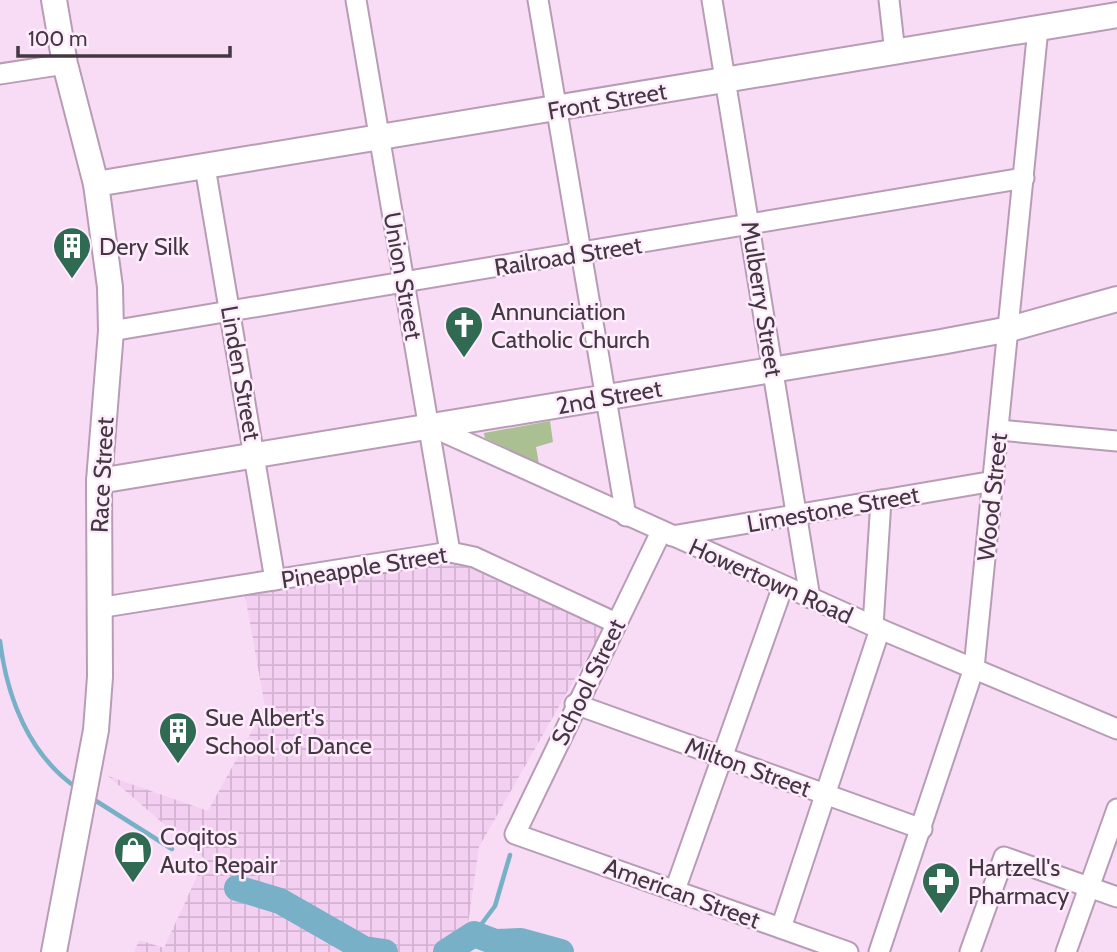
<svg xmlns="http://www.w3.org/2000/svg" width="1117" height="952" viewBox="0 0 1117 952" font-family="Cabin,sans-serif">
  <defs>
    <pattern id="industrial-grid" width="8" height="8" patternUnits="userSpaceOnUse" patternTransform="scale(1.75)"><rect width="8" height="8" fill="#f3d0f1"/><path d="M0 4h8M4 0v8" fill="none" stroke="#d2b3d0"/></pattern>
  </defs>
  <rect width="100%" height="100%" fill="#f8dbf5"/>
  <!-- industrial -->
  <polygon fill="url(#industrial-grid)" points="457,562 603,629 479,847 464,952 134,952 139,940 164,948 205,859 108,776 208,811 265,707 245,595"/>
  <!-- grass -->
  <polygon fill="#aabf92" points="550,421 553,442 536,447 539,464 485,438 484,433"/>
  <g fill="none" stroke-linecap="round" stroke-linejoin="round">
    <!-- stream -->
    <g stroke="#78b1c7" stroke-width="4.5">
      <path d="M0 641C7 698 29 755 77 788"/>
      <polyline points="93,799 172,849"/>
      <polyline points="474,934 495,906 510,855"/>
    </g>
    <!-- river -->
    <g stroke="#78b1c7" stroke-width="26">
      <polyline points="237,888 280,901 364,949 385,952"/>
      <polyline points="446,952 474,934 495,942 521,941 561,952"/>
    </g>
    <defs>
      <g id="minor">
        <polyline points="356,0 450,552"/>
        <polyline points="538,0 626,516"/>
        <polyline points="712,0 810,598"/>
        <polyline points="889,0 895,53"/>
        <polyline points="0,74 65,64"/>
        <polyline points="205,167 275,580"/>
        <polyline points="111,331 1024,178"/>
        <polyline points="428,425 880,629 1117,729"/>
        <polyline points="999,430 1117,441"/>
        <polyline points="661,532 515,834 848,952"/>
        <polyline points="672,536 994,481"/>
        <polyline points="98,608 450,552 474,557 616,623"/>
        <polyline points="873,626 881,500"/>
        <polyline points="575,704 922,829"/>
        <polyline points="675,890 783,586"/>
        <polyline points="781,928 880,629"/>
        <polyline points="879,952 974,668 1038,28"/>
        <polyline points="970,952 1004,857 1117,897"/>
        <polyline points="1066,952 1117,809"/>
      </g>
      <g id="major">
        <polyline points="54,0 65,64 96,184 110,287 111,331 99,481 100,677 96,730 54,952"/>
        <polyline points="96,184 1117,15"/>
        <polyline points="99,481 941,342 1010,329 1117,299"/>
      </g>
    </defs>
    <!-- minor casing -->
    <use href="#minor" stroke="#b89cb6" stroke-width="23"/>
    <!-- major casing -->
    <use href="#major" stroke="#b89cb6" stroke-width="28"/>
    <!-- minor -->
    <use href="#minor" stroke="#fff" stroke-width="19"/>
    <!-- major -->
    <use href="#major" stroke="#fff" stroke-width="24"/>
  </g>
  <!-- icons -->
  <defs>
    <symbol id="building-pin" viewBox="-11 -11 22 30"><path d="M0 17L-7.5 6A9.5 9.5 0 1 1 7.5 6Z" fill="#306a53" stroke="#feecfc"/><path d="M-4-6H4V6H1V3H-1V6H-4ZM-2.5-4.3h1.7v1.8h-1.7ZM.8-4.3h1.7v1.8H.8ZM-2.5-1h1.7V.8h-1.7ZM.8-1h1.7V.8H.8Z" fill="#fff"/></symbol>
    <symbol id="church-pin" viewBox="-11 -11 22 30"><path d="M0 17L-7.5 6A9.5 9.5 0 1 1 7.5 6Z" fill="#306a53" stroke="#feecfc"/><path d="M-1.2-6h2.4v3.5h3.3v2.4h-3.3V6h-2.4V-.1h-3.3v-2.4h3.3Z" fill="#fff"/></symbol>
    <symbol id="shop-pin" viewBox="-11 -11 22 30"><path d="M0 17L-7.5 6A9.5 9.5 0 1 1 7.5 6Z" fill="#306a53" stroke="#feecfc"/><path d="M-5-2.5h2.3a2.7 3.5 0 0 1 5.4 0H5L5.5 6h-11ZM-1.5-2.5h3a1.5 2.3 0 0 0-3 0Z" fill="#fff"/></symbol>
    <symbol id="pharmacy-pin" viewBox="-11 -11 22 30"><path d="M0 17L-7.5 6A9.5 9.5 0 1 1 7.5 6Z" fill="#306a53" stroke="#feecfc"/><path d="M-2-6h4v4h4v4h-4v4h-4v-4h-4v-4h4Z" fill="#fff"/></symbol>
  </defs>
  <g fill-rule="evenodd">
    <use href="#building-pin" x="50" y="224" width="44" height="60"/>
    <use href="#church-pin" x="442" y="303" width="44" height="60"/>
    <use href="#building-pin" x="156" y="709" width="44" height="60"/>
    <use href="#shop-pin" x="111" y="828" width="44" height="60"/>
    <use href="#pharmacy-pin" x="919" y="859" width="44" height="60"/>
  </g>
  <g text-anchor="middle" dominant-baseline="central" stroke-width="5" stroke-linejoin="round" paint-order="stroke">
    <!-- street labels -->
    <g font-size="24" fill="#433742" stroke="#feecfc">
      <text transform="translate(607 101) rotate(-10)">Front Street</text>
      <text transform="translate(568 256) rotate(-9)">Railroad Street</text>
      <text transform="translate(403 276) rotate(80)">Union Street</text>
      <text transform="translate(762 299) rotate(81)">Mulberry Street</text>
      <text transform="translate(241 373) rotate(80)">Linden Street</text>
      <text transform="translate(609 397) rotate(-10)">2nd Street</text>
      <text transform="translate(102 475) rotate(-87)">Race Street</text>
      <text transform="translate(992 497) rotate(-84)">Wood Street</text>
      <text transform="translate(833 509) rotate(-10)">Limestone Street</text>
      <text transform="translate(364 567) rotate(-9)">Pineapple Street</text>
      <text transform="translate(771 581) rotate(24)">Howertown Road</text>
      <text transform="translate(588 682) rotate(-64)">School Street</text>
      <text transform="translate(748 767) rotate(20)">Milton Street</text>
      <text transform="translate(682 893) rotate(20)">American Street</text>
    </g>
    <!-- poi labels -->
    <g font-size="24" fill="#433742" stroke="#feecfc" text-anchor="start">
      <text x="99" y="246">Dery Silk</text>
      <text x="491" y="311">Annunciation<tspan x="491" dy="28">Catholic Church</tspan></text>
      <text x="205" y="717">Sue Albert's<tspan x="205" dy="28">School of Dance</tspan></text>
      <text x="160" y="836">Coqitos<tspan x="160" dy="28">Auto Repair</tspan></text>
      <text x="968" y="867">Hartzell's<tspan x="968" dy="28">Pharmacy</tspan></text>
    </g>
  </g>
  <!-- scale -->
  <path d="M18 46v10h212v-10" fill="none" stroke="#433742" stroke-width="3.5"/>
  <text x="28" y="46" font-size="21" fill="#433742" stroke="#feecfc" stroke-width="5" paint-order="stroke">100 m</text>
</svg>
